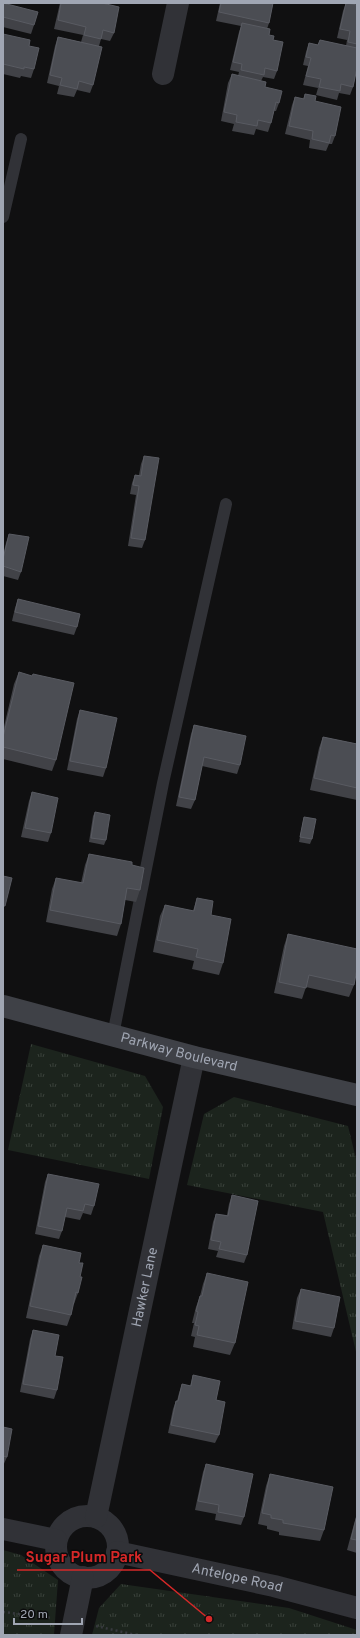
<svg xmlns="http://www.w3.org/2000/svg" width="360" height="1638" viewBox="0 0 360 1638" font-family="Overpass,sans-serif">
  <defs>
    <pattern id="park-tufts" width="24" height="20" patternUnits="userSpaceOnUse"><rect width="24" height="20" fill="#1c241d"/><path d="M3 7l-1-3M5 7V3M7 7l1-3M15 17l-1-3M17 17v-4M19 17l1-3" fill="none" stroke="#3a413b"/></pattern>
  </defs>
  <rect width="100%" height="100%" fill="#101011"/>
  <!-- park -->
  <g fill="url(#park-tufts)">
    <polygon points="31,1044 145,1076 163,1107 149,1179 8,1150"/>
    <polygon points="234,1097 348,1126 357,1163 357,1356 323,1212 187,1185 204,1114"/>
    <polygon points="3,1550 21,1555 58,1580 54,1635 3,1635"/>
    <polygon points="121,1584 289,1608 357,1630 357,1635 92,1635 99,1608"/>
  </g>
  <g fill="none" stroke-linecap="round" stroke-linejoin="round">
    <!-- path -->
    <g stroke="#37393e" stroke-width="2.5" stroke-dasharray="2 3" stroke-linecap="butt">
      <polyline points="3,1612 52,1618"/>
      <polyline points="96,1626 136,1635"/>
    </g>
    <!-- lane -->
    <g stroke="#313237" stroke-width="12">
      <polyline points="3,217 21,139"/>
      <polyline points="113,1035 163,783 226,504"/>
    </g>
    <!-- street -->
    <g stroke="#313237" stroke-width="22">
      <polyline points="163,74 178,3"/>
      <circle cx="87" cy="1547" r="31"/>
      <path id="s1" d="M96 1517 194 1057"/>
      <polyline points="3,1529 56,1540"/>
      <path id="s2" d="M117 1552 274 1586 357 1608"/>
      <polyline points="71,1635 83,1577"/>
    </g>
    <!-- secondary -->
    <path stroke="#3f4147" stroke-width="22" id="s3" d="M3 1006 194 1057 357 1095"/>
  </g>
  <!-- wall -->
  <g fill="#414247">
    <polygon points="3,3 34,25 31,34 3,27"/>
    <polygon points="60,3 102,3 114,33 110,41 101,39 99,46 93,85 90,93 77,90 74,97 57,94 59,86 47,83 55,46 58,37 81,42 83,35 54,29"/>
    <polygon points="220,3 273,3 269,23 267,29 269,35 273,40 277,71 274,79 263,77 261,81 265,87 279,103 276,111 274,111 271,123 268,132 256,129 254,135 232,131 234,124 221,121 228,83 232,74 238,76 239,72 230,70 239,32 241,26 216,21"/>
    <polygon points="346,3 357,5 357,68 353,87 350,95 339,93 337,100 316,95 318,88 303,85 308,66 303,65 306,52 309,43 318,45 320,40 346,46 347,40 337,38 343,11"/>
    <polygon points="3,34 29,46 34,69 31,78 21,76 20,78 3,74"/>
    <polygon points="305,94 315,101 335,136 332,144 329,144 326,151 309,148 310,140 285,134 292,105 295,97 303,99"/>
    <polygon points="144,456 145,540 142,548 128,546 136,495 130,494 132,483 135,475 139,475 141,464"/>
    <polygon points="9,534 21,572 18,580 3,576 3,555 6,543"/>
    <polygon points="18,599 77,627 74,635 12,621 15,608"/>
    <polygon points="19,672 56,760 52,771 3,759 3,731 14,684"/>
    <polygon points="80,710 106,768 103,777 67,770 77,719"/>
    <polygon points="194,725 240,765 237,774 202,766 195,800 191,809 176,806 191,734"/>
    <polygon points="323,737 357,744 357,800 310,790 319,748"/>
    <polygon points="32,792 51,833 48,842 21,837 29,801"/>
    <polygon points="95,812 106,840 104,845 89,842 93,816"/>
    <polygon points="304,817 312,839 310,844 299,842 303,821"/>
    <polygon points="89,854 132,865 140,890 136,902 125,900 121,924 117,936 46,922 52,889 56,878 81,883 85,865"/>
    <polygon points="197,898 211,915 223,963 219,975 192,969 194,961 153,952 160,916 165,905 193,911"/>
    <polygon points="288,934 354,985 349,997 306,987 302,999 274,993 284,946"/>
    <polygon points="48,1174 94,1206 91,1215 83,1213 80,1220 65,1217 62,1231 59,1239 35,1234 45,1182"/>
    <polygon points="232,1195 247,1255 244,1263 216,1257 218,1251 208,1249 213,1222 216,1214 227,1215 229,1204"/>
    <polygon points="43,1245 79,1263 80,1277 78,1293 74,1304 73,1304 71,1315 67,1326 26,1318 39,1256"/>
    <polygon points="207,1273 235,1343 230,1355 193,1347 195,1337 191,1336 194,1323 192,1323 196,1307 200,1296 203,1284"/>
    <polygon points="301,1289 334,1328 331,1337 292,1329 297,1298"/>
    <polygon points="33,1330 55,1356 57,1390 54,1399 20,1392 30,1339"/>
    <polygon points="193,1375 216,1400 219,1435 215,1443 168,1433 173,1409 176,1401 177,1401 179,1393 182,1384 190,1386"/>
    <polygon points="3,1427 7,1457 3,1466"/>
    <polygon points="206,1464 244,1517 241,1525 215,1520 216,1514 195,1510 203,1472"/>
    <polygon points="270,1474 324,1530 320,1541 279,1535 279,1532 267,1529 267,1526 258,1524 266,1486"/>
    <polygon points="357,1514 357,1553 347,1550 354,1524"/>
  </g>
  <!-- building -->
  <g fill="#4b4d53" stroke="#595b62">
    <polygon points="3,3 38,12 34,25 3,17"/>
    <polygon points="61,3 102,3 119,7 114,33 103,30 101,39 84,35 86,27 58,20"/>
    <polygon points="221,3 273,3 269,23 219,12"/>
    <polygon points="346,3 357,5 357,44 348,42 350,31 340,29"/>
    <polygon points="242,23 270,29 269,35 274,36 273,40 283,42 277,71 265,68 264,75 241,70 242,64 233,62"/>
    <polygon points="3,34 30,40 29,46 39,48 34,69 24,67 24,69 3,64"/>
    <polygon points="58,37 102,47 93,85 79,81 77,89 60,85 62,78 50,75"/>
    <polygon points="320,40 357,48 357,68 353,87 341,84 340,91 319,87 321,79 306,76 311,58 306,57 309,43 318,45"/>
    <polygon points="232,74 266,82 265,87 282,91 279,103 276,102 271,123 258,120 257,126 236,122 237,115 224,112"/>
    <polygon points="305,94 316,96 315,101 341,107 335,136 331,135 329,143 312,139 313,131 289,126 295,97 304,99"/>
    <polygon points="144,456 159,458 145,540 131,538 139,486 133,485 135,475 141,476"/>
    <polygon points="9,534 29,537 21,572 3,566 3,559"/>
    <polygon points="18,599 80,614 77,627 15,612"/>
    <polygon points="19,672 32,676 33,674 74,683 56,760 3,747 3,737"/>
    <polygon points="80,710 117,718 106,768 70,761"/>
    <polygon points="194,725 246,736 240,765 204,757 195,800 179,797"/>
    <polygon points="323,737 357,744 357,788 314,778"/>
    <polygon points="32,792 58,798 51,833 25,828"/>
    <polygon points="95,812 110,815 106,840 91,838"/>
    <polygon points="304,817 316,819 312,839 300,837"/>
    <polygon points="89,854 132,862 132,865 144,868 140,890 127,888 121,924 50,910 56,878 83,883"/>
    <polygon points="3,876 12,878 5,906 3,906"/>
    <polygon points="197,898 213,901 211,915 231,919 223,963 196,957 198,949 157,940 165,905 194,911"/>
    <polygon points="288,934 357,949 357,969 354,985 309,975 306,988 279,982"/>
    <polygon points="48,1174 99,1184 94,1206 85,1204 83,1211 67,1208 62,1231 38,1226"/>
    <polygon points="232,1195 258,1201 247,1255 219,1249 221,1242 211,1240 216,1214 228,1216"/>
    <polygon points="43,1245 81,1253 79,1263 83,1263 80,1277 82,1277 78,1293 76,1292 71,1315 30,1306"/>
    <polygon points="207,1273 248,1282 235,1343 197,1335 199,1326 195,1325 198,1312 196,1311 200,1296 202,1296"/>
    <polygon points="301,1289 340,1297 334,1328 295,1321"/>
    <polygon points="33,1330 59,1335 55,1356 63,1357 57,1390 23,1384"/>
    <polygon points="193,1375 220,1381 216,1400 225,1402 219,1435 171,1425 176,1401 178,1401 182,1384 191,1386"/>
    <polygon points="3,1427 12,1429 7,1457 3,1456"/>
    <polygon points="206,1464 253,1474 244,1517 218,1512 219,1505 198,1501"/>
    <polygon points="270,1474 333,1487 324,1530 283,1523 283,1520 271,1518 271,1515 262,1513"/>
    <polygon points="357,1515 357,1540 351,1539"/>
  </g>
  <g text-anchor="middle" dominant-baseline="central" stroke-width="3" stroke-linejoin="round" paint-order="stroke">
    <!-- street labels -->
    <g font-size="14" fill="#a0a6b3" stroke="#0b0b0c">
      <text stroke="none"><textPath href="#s3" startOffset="182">Parkway Boulevard</textPath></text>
      <text stroke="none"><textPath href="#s1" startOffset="235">Hawker Lane</textPath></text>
      <text stroke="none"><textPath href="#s2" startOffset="123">Antelope Road</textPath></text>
    </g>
  </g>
  <!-- callouts -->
  <path fill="none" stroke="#d62828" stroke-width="1.5" d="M209 1619L150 1570H17"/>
  <circle fill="#d62828" stroke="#0b0b0c" stroke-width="1.5" cx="209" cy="1619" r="4"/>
  <g font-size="15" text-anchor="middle" font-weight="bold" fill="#d62828" stroke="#0b0b0c" stroke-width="3" stroke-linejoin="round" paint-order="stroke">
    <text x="84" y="1562">Sugar Plum Park</text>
  </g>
  <!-- border -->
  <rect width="360" height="1638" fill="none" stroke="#a0a6b3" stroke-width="8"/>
  <!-- scale -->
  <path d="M14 1618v6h68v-6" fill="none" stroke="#a0a6b3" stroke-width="2"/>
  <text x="20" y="1618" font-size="12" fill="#a0a6b3" stroke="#0b0b0c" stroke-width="3" paint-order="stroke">20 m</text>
</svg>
